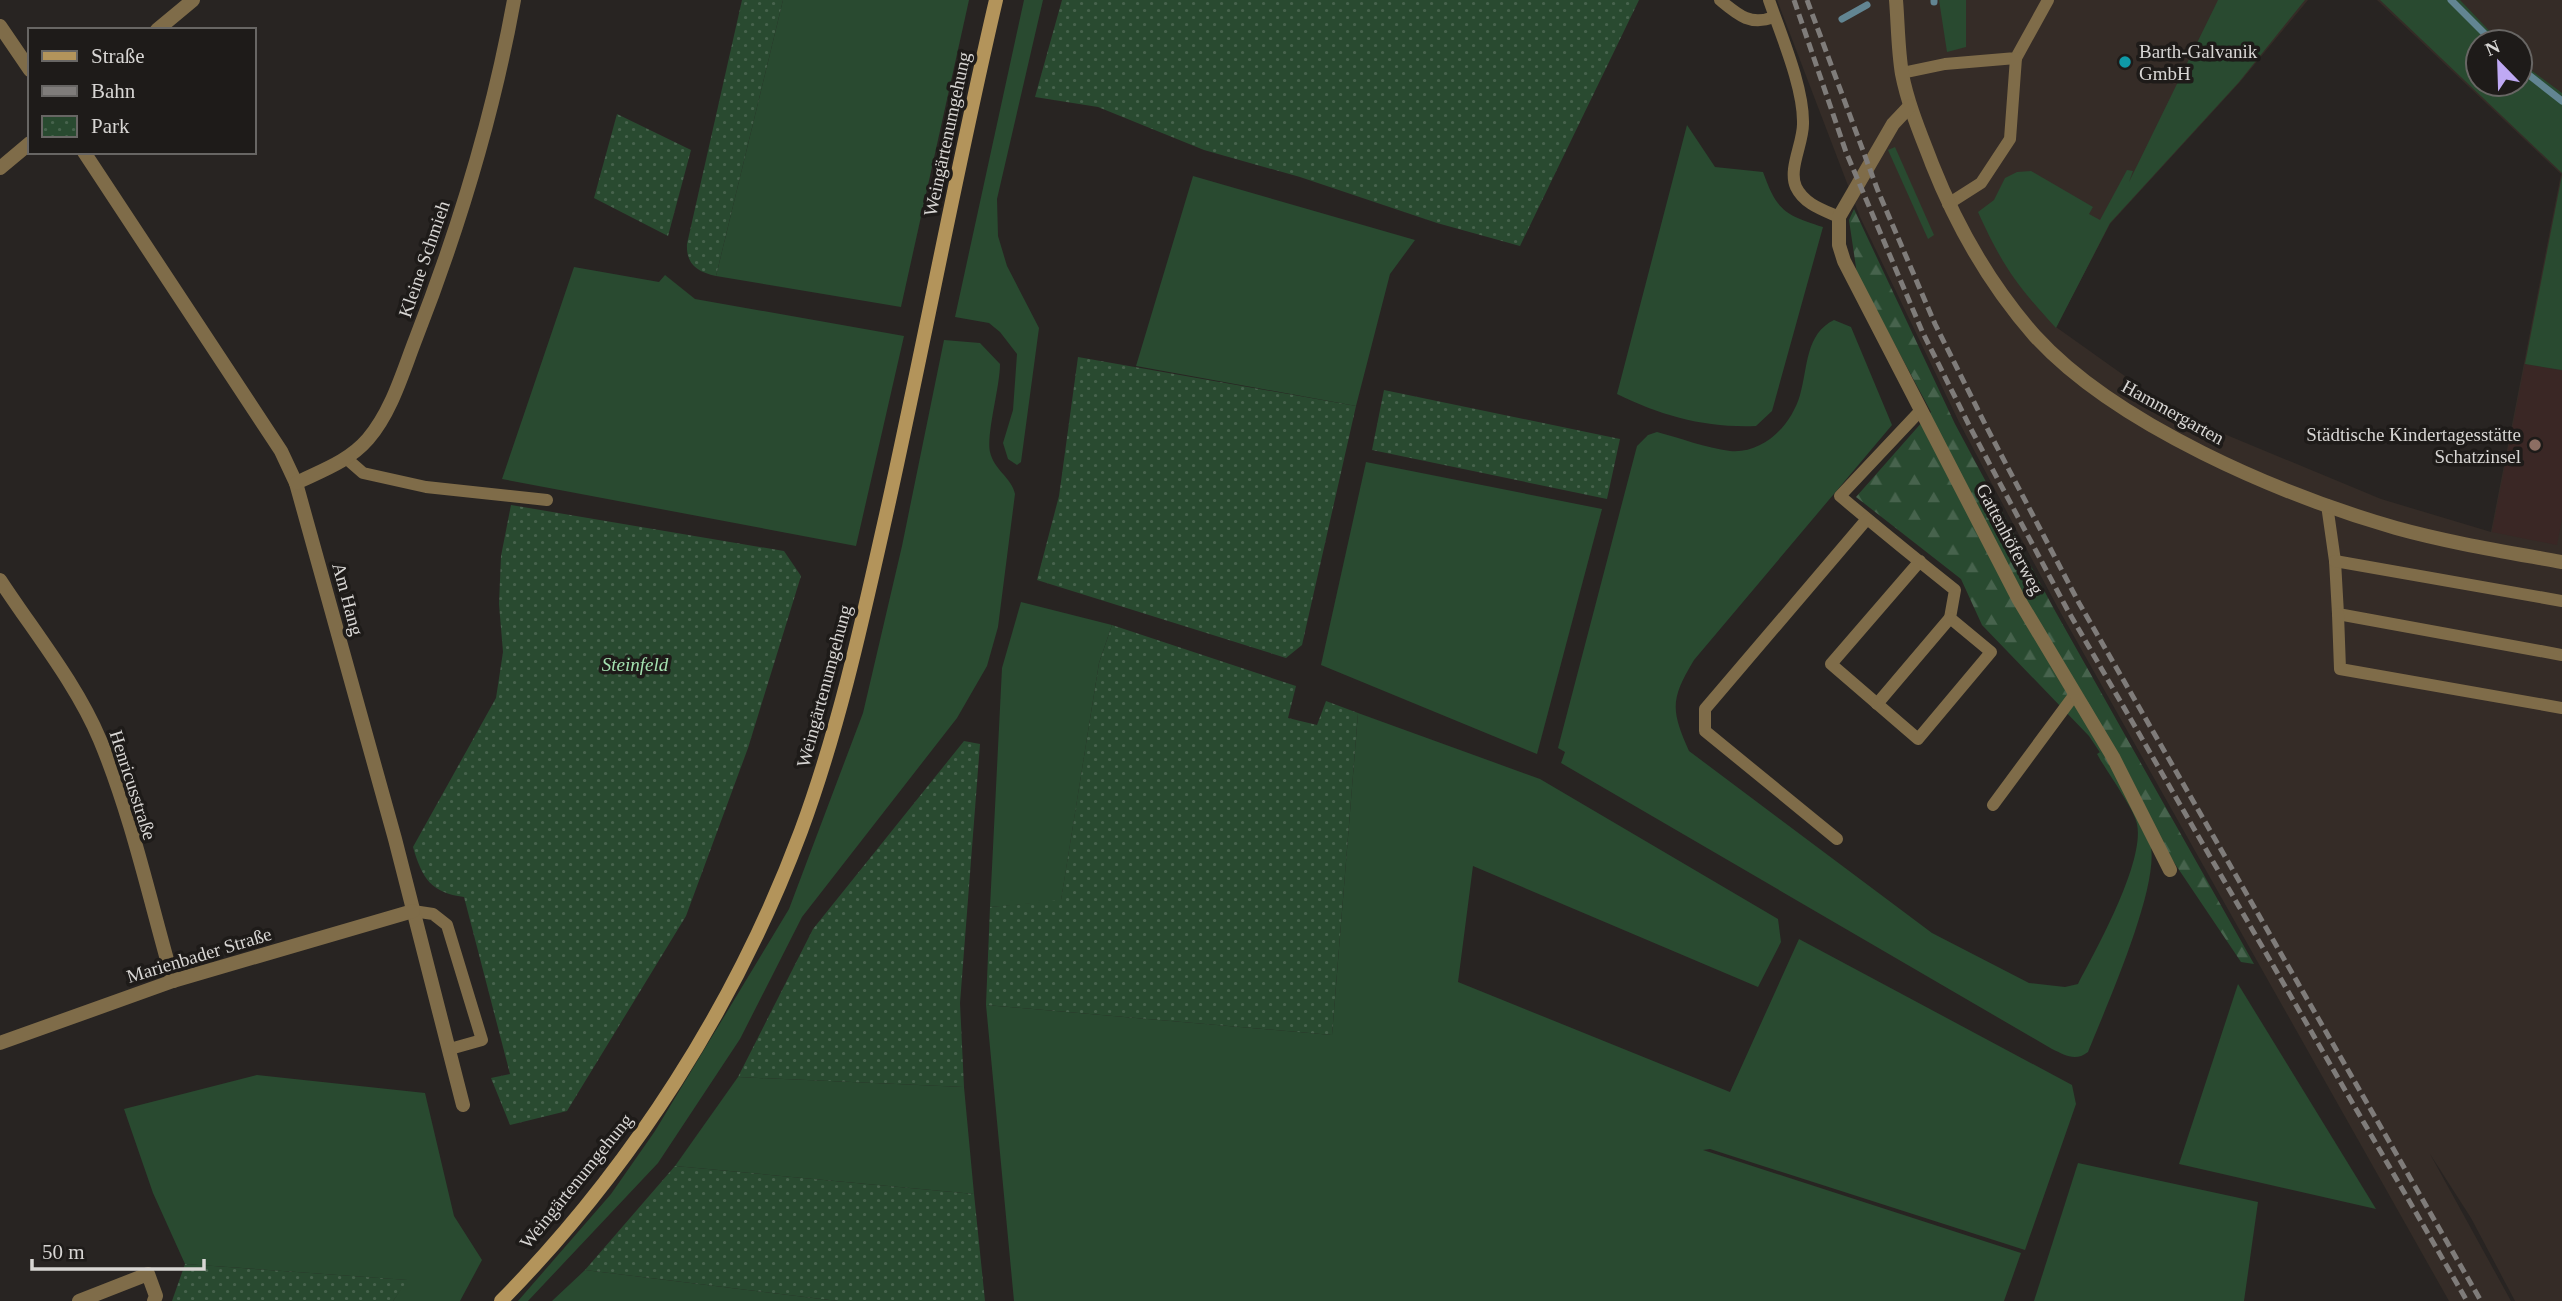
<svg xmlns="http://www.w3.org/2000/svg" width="2562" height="1301" viewBox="0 0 2562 1301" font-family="Georgia,serif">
  <defs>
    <pattern id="forest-firs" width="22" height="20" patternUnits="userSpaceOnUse" patternTransform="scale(1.75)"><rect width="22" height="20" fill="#294a30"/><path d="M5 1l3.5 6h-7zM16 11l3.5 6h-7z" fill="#47634d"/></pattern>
    <pattern id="park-dots" width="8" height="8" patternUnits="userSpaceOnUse" patternTransform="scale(1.75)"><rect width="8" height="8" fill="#294a30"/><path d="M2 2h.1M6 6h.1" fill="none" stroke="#47634d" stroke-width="1.8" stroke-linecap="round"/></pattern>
  </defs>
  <rect width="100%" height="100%" fill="#282422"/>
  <!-- built -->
  <path fill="#352c27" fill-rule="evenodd" d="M1777 0H2308L2240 82 2110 224 2056 327 2181 416 2381 499 2491 532 2561 174 2377 0H2562V1301H2515L2471 1218 2430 1154 2511 1301H2449L2058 608 1959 422 1860 217ZM2478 42H2520V84H2478Z"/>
  <!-- education -->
  <polygon fill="#3a2725" points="2525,364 2562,371 2562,519 2557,545 2492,532"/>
  <!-- grass -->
  <g fill="#294a30">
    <polygon points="783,0 969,0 901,307 716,276"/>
    <polygon points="1024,0 1043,0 997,199 998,236 1007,266 1039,328 1021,462 1017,465 1008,459 1003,443 1013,410 1017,354 1000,332 989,323 955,317"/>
    <polygon points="1939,0 1966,0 1966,47 1947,52"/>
    <path d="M2218 0H2305L2239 82 2110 223 2056 328C2017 286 2002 265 1978 212L1994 200 2005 178 2017 172 2031 171 2093 207 2089 214 2100 220 2127 170 2133 171 2129 182Z"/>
    <polygon points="2380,0 2460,0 2500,42 2478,42 2478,84 2520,84 2520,62 2562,93 2562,173"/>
    <path d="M1687 125 1715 167 1763 172C1777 211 1785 215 1823 227L1772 411 1756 426C1705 428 1662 416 1617 394Z"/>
    <polygon points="1895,147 1934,235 1928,239 1888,150"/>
    <polygon points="2562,175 2562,370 2525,364"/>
    <polygon points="1193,176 1415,240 1390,274 1356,406 1136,366"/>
    <polygon points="574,267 659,282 665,275 695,299 904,336 856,546 502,479"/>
    <path d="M1834 320 1851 327 1892 425 1694 660C1670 700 1671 710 1689 751L1932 933 2029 983 2065 987 2078 984C2096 950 2145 862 2137 824 2135 810 2105 769 2097 754L2100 752C2120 780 2145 812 2151 847 2158 891 2106 1007 2088 1052 2075 1062 2065 1055 2052 1049L1561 763 1565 752 1558 748 1637 446 1648 435 1657 432C1680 438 1706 448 1730 451 1763 454 1791 426 1800 395 1808 368 1805 334 1834 320Z"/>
    <path d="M944 340 980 343 1000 364C1000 387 986 434 990 452 994 470 1012 478 1015 494L998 627 987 666 957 718 802 917 740 1039 658 1163 528 1301H518L611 1194 655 1131 789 909 863 713 902 546Z"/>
    <polygon points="1366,462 1602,509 1537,754 1321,665"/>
    <polygon points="1021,602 1112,625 1099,663 1061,901 990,907 1002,668"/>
    <polygon points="1358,713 1540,779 1778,919 1781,942 1758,987 1473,866 1458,982 1730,1092 1799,939 2072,1085 2076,1104 2025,1250 1710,1149 1703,1150 2021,1253 2004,1301 1014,1301 986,1005 1332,1035"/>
    <polygon points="2238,984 2376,1209 2179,1164"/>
    <polygon points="257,1075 425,1093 454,1216 482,1260 460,1301 393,1301 407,1280 185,1264 153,1193 124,1109"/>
    <polygon points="738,1077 964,1087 974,1194 675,1166"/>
    <polygon points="2078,1163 2258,1202 2244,1301 2034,1301"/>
    <polygon points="585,1270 838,1301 552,1301"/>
  </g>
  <!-- forest -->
  <polygon fill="url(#forest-firs)" points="1854,209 1955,424 2054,609 2254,964 2241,962 2089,736 1982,625 1961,579 1856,497 1931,412 1857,274 1849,220"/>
  <!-- park -->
  <g fill="url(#park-dots)">
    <path d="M742 0H783L716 276C698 272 686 265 687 244Z"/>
    <polygon points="1062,0 1639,0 1520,246 1437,223 1300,177 1204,150 1098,107 1035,97"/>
    <polygon points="617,114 691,150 668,236 594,198"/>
    <polygon points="1078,357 1356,406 1302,645 1286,658 1037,580 1059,496"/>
    <polygon points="1384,390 1620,439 1607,499 1372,450"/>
    <path d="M511 505 784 551 801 576 748 748 686 916 567 1111 510 1125 491 1078 510 1074 464 897C431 893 422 878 413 847L496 698 503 652 499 604 501 556Z"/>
    <polygon points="1112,625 1296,686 1288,718 1317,725 1326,701 1358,713 1332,1035 986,1005 990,907 1061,900 1099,663"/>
    <polygon points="964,741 980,744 960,1003 964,1087 738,1077 813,929"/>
    <polygon points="675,1166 974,1194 985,1301 838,1301 585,1270"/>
    <polygon points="185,1264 408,1280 393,1301 172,1301"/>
  </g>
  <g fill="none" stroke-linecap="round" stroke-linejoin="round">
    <!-- stream -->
    <g stroke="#628592" stroke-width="7">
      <polyline points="2451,0 2493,42"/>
      <polyline points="1934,2 1934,0"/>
      <polyline points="1842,19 1867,5"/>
      <polyline points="2520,68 2562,101"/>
    </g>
    <!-- lane -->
    <g stroke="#7f6c49" stroke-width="12">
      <path d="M1720 0C1738 15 1750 26 1774 17"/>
      <path d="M1769 0C1781 35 1804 88 1803 124 1803 144 1788 169 1796 187 1804 204 1823 210 1839 217"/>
      <polyline points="1902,73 1945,64 2016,58 2048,0"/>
      <polyline points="1948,204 1981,183 2010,139 2016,58"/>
      <polyline points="347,459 363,473 426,487 547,500"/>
      <polyline points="2327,505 2335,561 2338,614 2562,655"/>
      <path d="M1920 561 1831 664 1918 739 1991 652 1950 618 1955 590C1916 559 1878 528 1840 496L1921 410"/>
      <polyline points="2335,561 2562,601"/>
      <polyline points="2338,614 2340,669 2562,708"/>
      <polyline points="1877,704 1950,618"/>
      <polyline points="1993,805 2075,694"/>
      <polyline points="1837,839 1705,731 1705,709 1867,519"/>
      <polyline points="413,911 433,914 447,925 482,1040 450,1049"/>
    </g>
    <!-- street -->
    <g stroke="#7f6c49" stroke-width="14">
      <path d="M1896 0C1898 24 1898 50 1902 74 1908 105 1921 135 1932 164 1957 227 1990 285 2035 336 2116 425 2281 495 2396 528 2450 543 2507 552 2562 562"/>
      <polyline points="0,26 30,70"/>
      <polyline points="157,30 193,0"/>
      <polyline points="1910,106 1893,124 1839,217 1839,245 1844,261 2019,600 2113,757 2170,870"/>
      <polyline points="84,152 281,451 296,483 395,839 463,1105"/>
      <polyline points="0,168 30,143"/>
      <path d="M296 483C323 470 349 461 368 439 392 411 403 371 416 338 459 228 493 116 514 0"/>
      <path d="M0 580C34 632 76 683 100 740 132 817 150 901 173 981"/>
      <polyline points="0,1043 173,981 413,911"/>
      <polyline points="79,1301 148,1274 156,1296 154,1301"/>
    </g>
    <!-- secondary -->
    <path stroke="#b3945b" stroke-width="14" d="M501 1301C632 1168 736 1005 801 831 839 728 862 622 886 515 924 344 956 171 996 0"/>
    <!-- rail -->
    <g stroke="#7f7c7a" stroke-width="5" stroke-dasharray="10 5" stroke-linecap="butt">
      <polyline points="1794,0 1846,152 1922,331 1971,429 2067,609 2467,1301"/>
      <polyline points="1807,0 1878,191 1935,324 1986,426 2079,603 2481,1301"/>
    </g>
  </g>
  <!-- markers -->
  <circle fill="#0f9aa8" stroke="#1e1b19" stroke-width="2.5" cx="2125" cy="62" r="7"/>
  <circle fill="#8d6e63" stroke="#1e1b19" stroke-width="2.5" cx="2535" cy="445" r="7"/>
  <g text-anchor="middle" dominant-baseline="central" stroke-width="7" stroke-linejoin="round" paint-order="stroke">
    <!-- poi labels -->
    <g font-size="19" fill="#d8d6d4" stroke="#1e1b19" text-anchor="start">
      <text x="2139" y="51">Barth-Galvanik<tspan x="2139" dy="22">GmbH</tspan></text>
      <text x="2521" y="434" text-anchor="end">Städtische Kindertagesstätte<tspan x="2521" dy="22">Schatzinsel</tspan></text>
    </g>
    <!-- street labels -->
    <g font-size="19" fill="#d8d6d4" stroke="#1e1b19">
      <text transform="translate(947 134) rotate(-78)">Weingärtenumgehung</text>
      <text transform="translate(424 259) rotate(-71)">Kleine Schmieh</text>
      <text transform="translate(2173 412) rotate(29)">Hammergarten</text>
      <text transform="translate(2010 539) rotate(62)">Gattenhöferweg</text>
      <text transform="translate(348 599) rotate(75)">Am Hang</text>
      <text transform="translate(824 686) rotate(-75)">Weingärtenumgehung</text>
      <text transform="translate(133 785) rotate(72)">Henricusstraße</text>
      <text transform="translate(199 955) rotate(-17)">Marienbader Straße</text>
      <text transform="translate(576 1181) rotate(-51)">Weingärtenumgehung</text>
    </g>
    <!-- park labels -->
    <g font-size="19" font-style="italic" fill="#a5e2b1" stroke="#1e1b19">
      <text x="635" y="664">Steinfeld</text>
    </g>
  </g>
  <!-- legend -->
  <rect x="28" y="28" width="228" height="126" fill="#1e1b19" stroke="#686664" stroke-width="2"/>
  <rect x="42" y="51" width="35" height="10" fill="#b3945b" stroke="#686664" stroke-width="2"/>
  <text x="91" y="63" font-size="21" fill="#d8d6d4">Straße</text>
  <rect x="42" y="86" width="35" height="10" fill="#7f7c7a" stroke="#686664" stroke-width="2"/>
  <text x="91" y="98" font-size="21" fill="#d8d6d4">Bahn</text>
  <rect x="42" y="116" width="35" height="21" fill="url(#park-dots)" stroke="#686664" stroke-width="2"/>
  <text x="91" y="133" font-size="21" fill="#d8d6d4">Park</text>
  <!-- north arrow -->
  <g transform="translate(2499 63) rotate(337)"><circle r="33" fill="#1e1b19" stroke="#686664" stroke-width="2"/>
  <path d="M0-5L12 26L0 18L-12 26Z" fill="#bfa9f4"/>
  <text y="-10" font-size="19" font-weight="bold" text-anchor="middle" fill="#d8d6d4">N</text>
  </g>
  <!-- scale -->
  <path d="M32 1259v10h172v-10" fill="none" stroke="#d8d6d4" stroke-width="3.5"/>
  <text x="42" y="1259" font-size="21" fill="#d8d6d4" stroke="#1e1b19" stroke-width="5" paint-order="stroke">50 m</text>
</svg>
